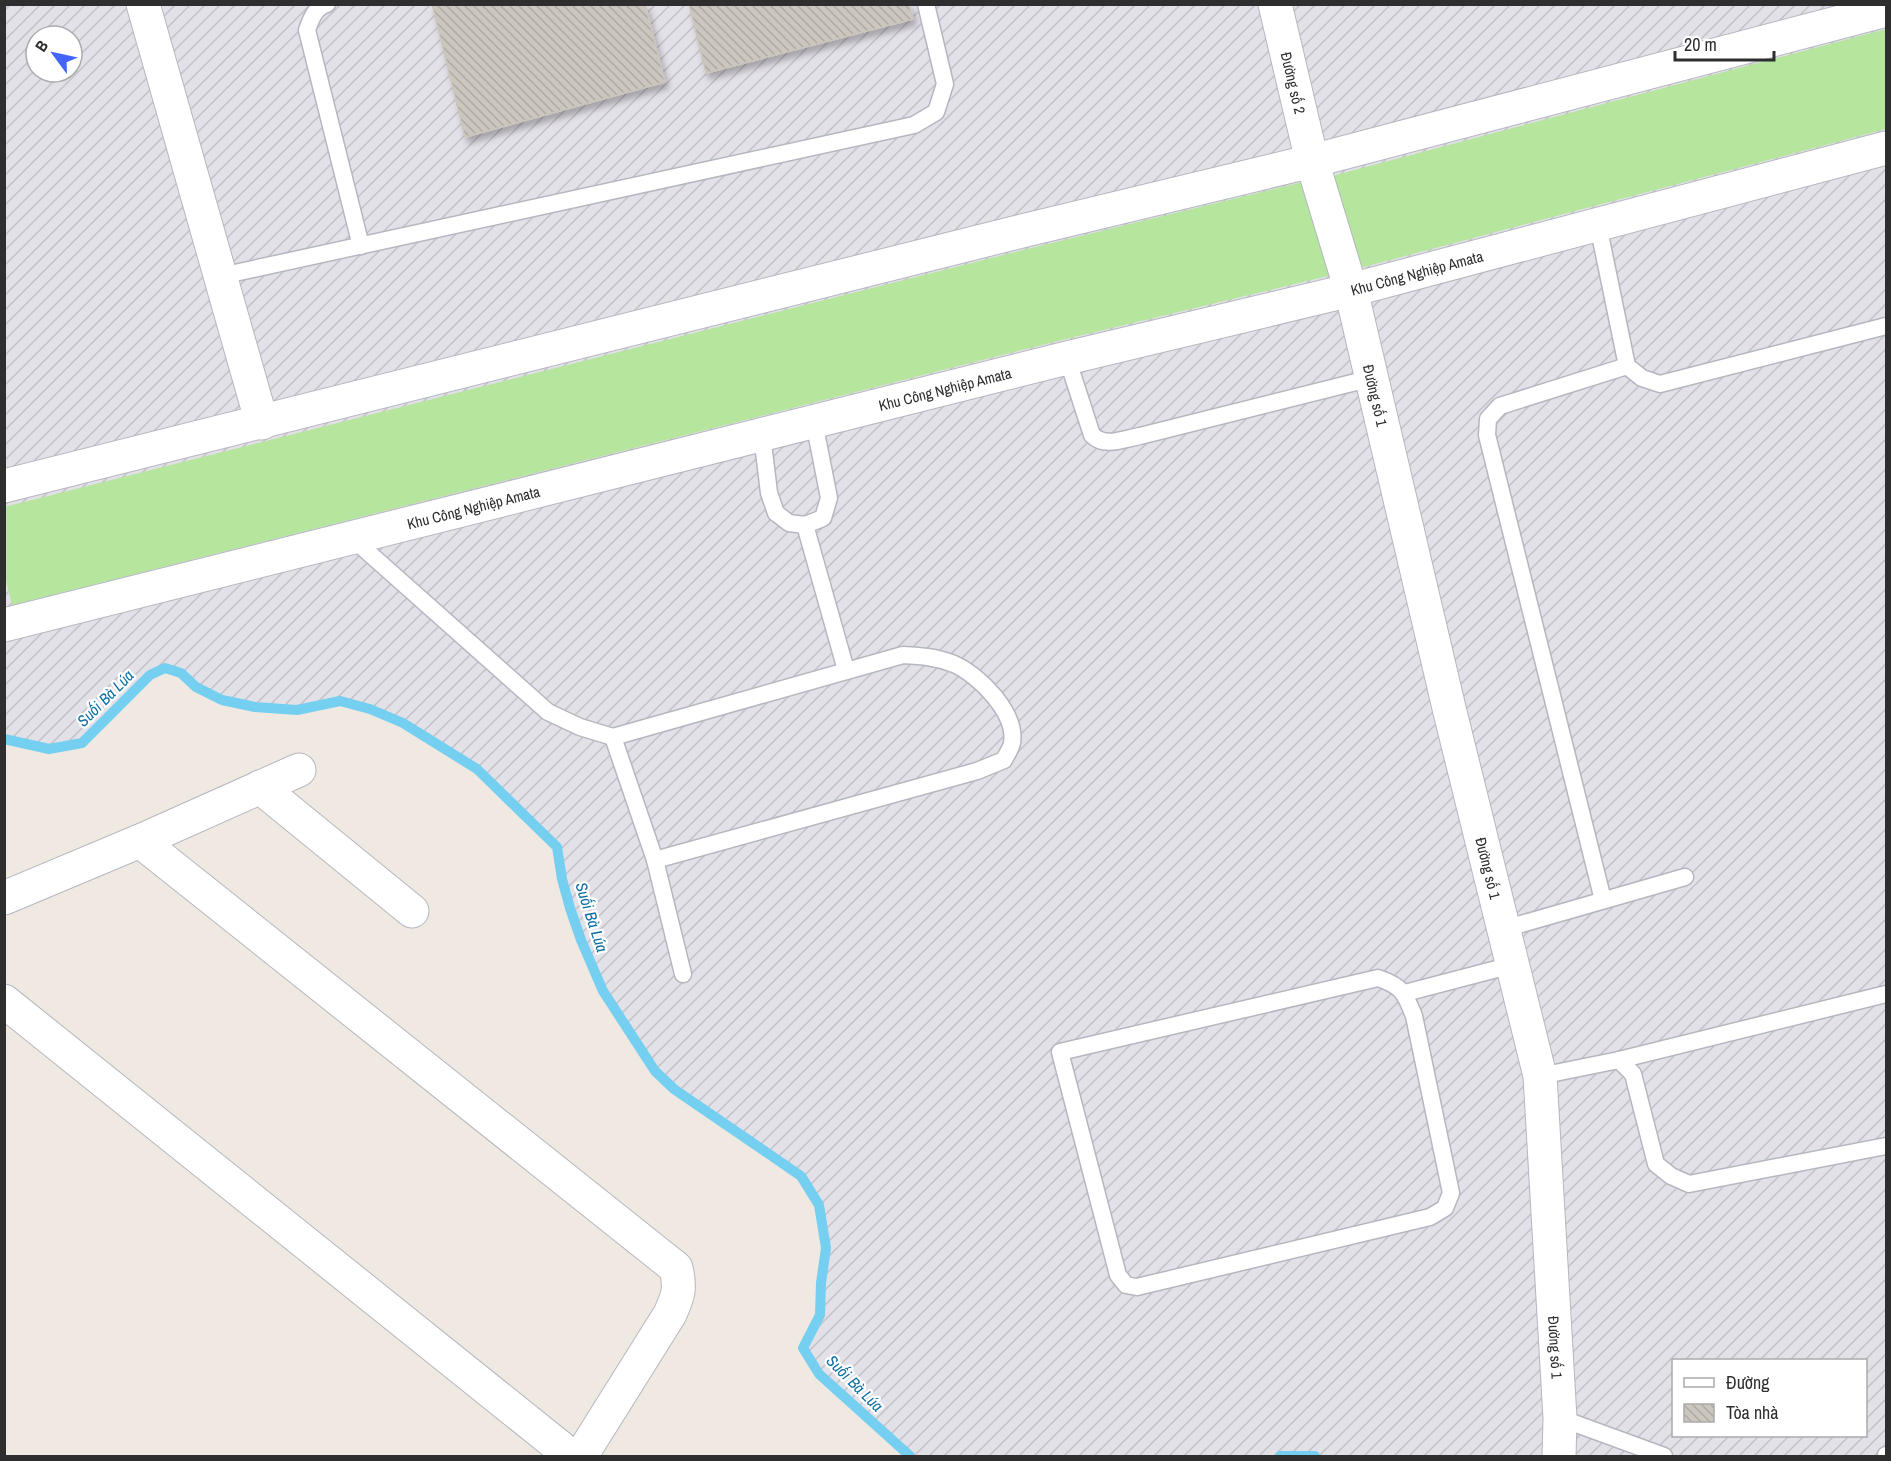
<svg xmlns="http://www.w3.org/2000/svg" width="1891" height="1461" viewBox="0 0 1891 1461" font-family="'Archivo Narrow',sans-serif">
  <defs>
    <pattern id="industrial-furrows" width="10" height="10" patternUnits="userSpaceOnUse" patternTransform="scale(1.5)"><rect width="10" height="10" fill="#e3e1e8"/><path d="M-1 1l2-2M0 10L10 0M9 11l2-2" fill="none" stroke="#c3c1c7"/></pattern>
    <pattern id="building-back-hatch" width="6" height="6" patternUnits="userSpaceOnUse" patternTransform="scale(1.5)"><rect width="6" height="6" fill="#cbc7bf"/><path d="M-1 5l2 2M0 0l6 6M5-1l2 2" fill="none" stroke="#afaba4"/></pattern>
    <filter id="shadow"><feDropShadow dx="3.5" dy="6" stdDeviation="3" flood-color="#0004"/></filter>
  </defs>
  <rect width="100%" height="100%" fill="#efe9e1"/>
  <!-- industrial -->
  <path fill="url(#industrial-furrows)" fill-rule="evenodd" d="M5 5H1886V1456H910L819 1374 803 1348 820 1315 821 1283 826 1248 819 1205 801 1176 674 1089 655 1071 603 991 581 940 570 908 562 879 557 847 477 769 403 723 370 709 340 701 297 710 255 707 222 700 196 687 181 673 166 669 150 675 82 743 49 749 5 739ZM36 36H72V72H36ZM1674 1360H1866V1436H1674Z"/>
  <!-- grass -->
  <g fill="#b6e59e">
    <polygon points="1886,29 1886,129 1356,269 1328,177"/>
    <polygon points="1307,181 1336,274 1062,340 12,605 5,577 4,507 1031,248"/>
  </g>
  <g fill="none" stroke-linecap="round" stroke-linejoin="round">
    <!-- stream -->
    <g stroke="#75cff0" stroke-width="10">
      <polyline points="4,739 49,749 82,743 150,675 165,668 181,673 196,687 222,700 255,707 297,710 340,701 370,709 403,723 477,769 557,847 562,879 570,908 581,940 603,991 655,1071 674,1089 801,1176 819,1205 826,1248 821,1283 820,1315 803,1348 819,1374 910,1456"/>
      <polyline points="1280,1456 1315,1456"/>
    </g>
  </g>
  <!-- building -->
  <g fill="url(#building-back-hatch)" stroke="#cbc5ba" stroke-width="1.5" filter="url(#shadow)">
    <polygon points="432,4 645,4 665,82 465,137"/>
    <polygon points="689,4 909,4 913,19 706,73"/>
  </g>
  <g fill="none" stroke-linecap="round" stroke-linejoin="round">
    <defs>
      <g id="service">
        <path d="M327 4C315 7 311 19 307 30L361 246"/>
        <polyline points="1598,225 1627,366 1642,378 1660,384 1886,326"/>
        <polyline points="221,276 914,125 936,112 945,84 926,4"/>
        <path d="M1067 358 1092 435C1105 448 1123 439 1140 436L1372 378"/>
        <polyline points="762,435 769,493 776,513 789,523 805,525 823,518 829,498 814,422"/>
        <polyline points="805,525 846,670"/>
        <path d="M352 538 548 712 580 727 613 737 903 655C921 656 937 657 954 664 979 675 1017 713 1012 743 1011 749 1006 755 1004 760L977 771 655 860"/>
        <polyline points="613,737 655,860 683,974"/>
        <polyline points="1603,900 1487,435 1488,419 1500,406 1627,366"/>
        <polyline points="1504,929 1685,877"/>
        <path d="M1378 978C1402 986 1405 993 1414 1016L1451 1193 1445 1208 1430 1217 1137 1287 1126 1285 1118 1275 1060 1052Z"/>
        <polyline points="1405,993 1512,965"/>
        <polyline points="1619,1060 1886,994"/>
        <polyline points="1540,1076 1619,1060 1633,1074 1656,1164 1671,1176 1689,1184 1886,1146"/>
        <polyline points="1560,1418 1664,1456"/>
        <polyline points="1886,1456 1886,1455"/>
      </g>
      <g id="minor">
        <polyline points="143,4 262,423"/>
        <path id="s1" d="M1275 4 1312 161"/>
        <polyline points="260,787 412,911"/>
        <path d="M140 841 676 1268C681 1289 678 1296 670 1314L581 1456"/>
        <polyline points="4,898 140,841 299,770"/>
        <polyline points="4,1001 571,1456"/>
      </g>
      <g id="tertiary">
        <path id="s2" d="M1312 161 1351 290 1449 708 1540 1076 1560 1418 1559 1456"/>
        <polyline points="4,486 1022,231 1312,161 1886,10"/>
        <path id="s3" d="M4 625 1067 358 1351 290 1886 148"/>
      </g>
    </defs>
    <!-- service casing -->
    <use href="#service" stroke="#b4b7c1" stroke-width="19"/>
    <!-- minor casing -->
    <use href="#minor" stroke="#b4b7c1" stroke-width="35"/>
    <!-- tertiary casing -->
    <use href="#tertiary" stroke="#b4b7c1" stroke-width="35"/>
    <!-- service -->
    <use href="#service" stroke="#fff" stroke-width="16"/>
    <!-- minor -->
    <use href="#minor" stroke="#fff" stroke-width="33"/>
    <!-- tertiary -->
    <use href="#tertiary" stroke="#fff" stroke-width="33"/>
  </g>
  <g text-anchor="middle" dominant-baseline="central" stroke-width="4.5" stroke-linejoin="round" paint-order="stroke">
    <!-- street labels -->
    <g font-size="15" fill="#2e2e2e" stroke="#fff">
      <text stroke="none"><textPath href="#s1" startOffset="81">Đường số 2</textPath></text>
      <text stroke="none"><textPath href="#s3" startOffset="1456">Khu Công Nghiệp Amata</textPath></text>
      <text stroke="none"><textPath href="#s3" startOffset="970">Khu Công Nghiệp Amata</textPath></text>
      <text stroke="none"><textPath href="#s2" startOffset="243">Đường số 1</textPath></text>
      <text stroke="none"><textPath href="#s3" startOffset="484">Khu Công Nghiệp Amata</textPath></text>
      <text stroke="none"><textPath href="#s2" startOffset="729">Đường số 1</textPath></text>
      <text stroke="none"><textPath href="#s2" startOffset="1215">Đường số 1</textPath></text>
    </g>
    <!-- water labels -->
    <g font-size="16" font-style="italic" fill="#0d6fa3" stroke="#fff">
      <text transform="translate(105 698) rotate(-45)">Suối Bà Lúa</text>
      <text transform="translate(592 917) rotate(72)">Suối Bà Lúa</text>
      <text transform="translate(855 1383) rotate(45)">Suối Bà Lúa</text>
    </g>
  </g>
  <!-- border -->
  <rect width="1891" height="1461" fill="none" stroke="#2e2e2e" stroke-width="12"/>
  <!-- legend -->
  <rect x="1672" y="1359" width="195" height="78" fill="#ffffff" stroke="#ababab" stroke-width="1.5"/>
  <rect x="1684" y="1378" width="30" height="9" fill="#ffffff" stroke="#ababab" stroke-width="1.5"/>
  <text x="1726" y="1389" font-size="18" fill="#2e2e2e">Đường</text>
  <rect x="1684" y="1404" width="30" height="18" fill="url(#building-back-hatch)" stroke="#ababab" stroke-width="1.5"/>
  <text x="1726" y="1419" font-size="18" fill="#2e2e2e">Tòa nhà</text>
  <!-- north arrow -->
  <g transform="translate(54 54) rotate(303)"><circle r="28" fill="#ffffff" stroke="#ababab" stroke-width="1.5"/>
  <path d="M0-4.5L10 22L0 15L-10 22Z" fill="#4264fb"/>
  <text y="-9" font-size="16" font-weight="bold" text-anchor="middle" fill="#2e2e2e">B</text>
  </g>
  <!-- scale -->
  <path d="M1675 51v9h99v-9" fill="none" stroke="#2e2e2e" stroke-width="3"/>
  <text x="1684" y="51" font-size="18" fill="#2e2e2e" stroke="#ffffff" stroke-width="4.5" paint-order="stroke">20 m</text>
</svg>
